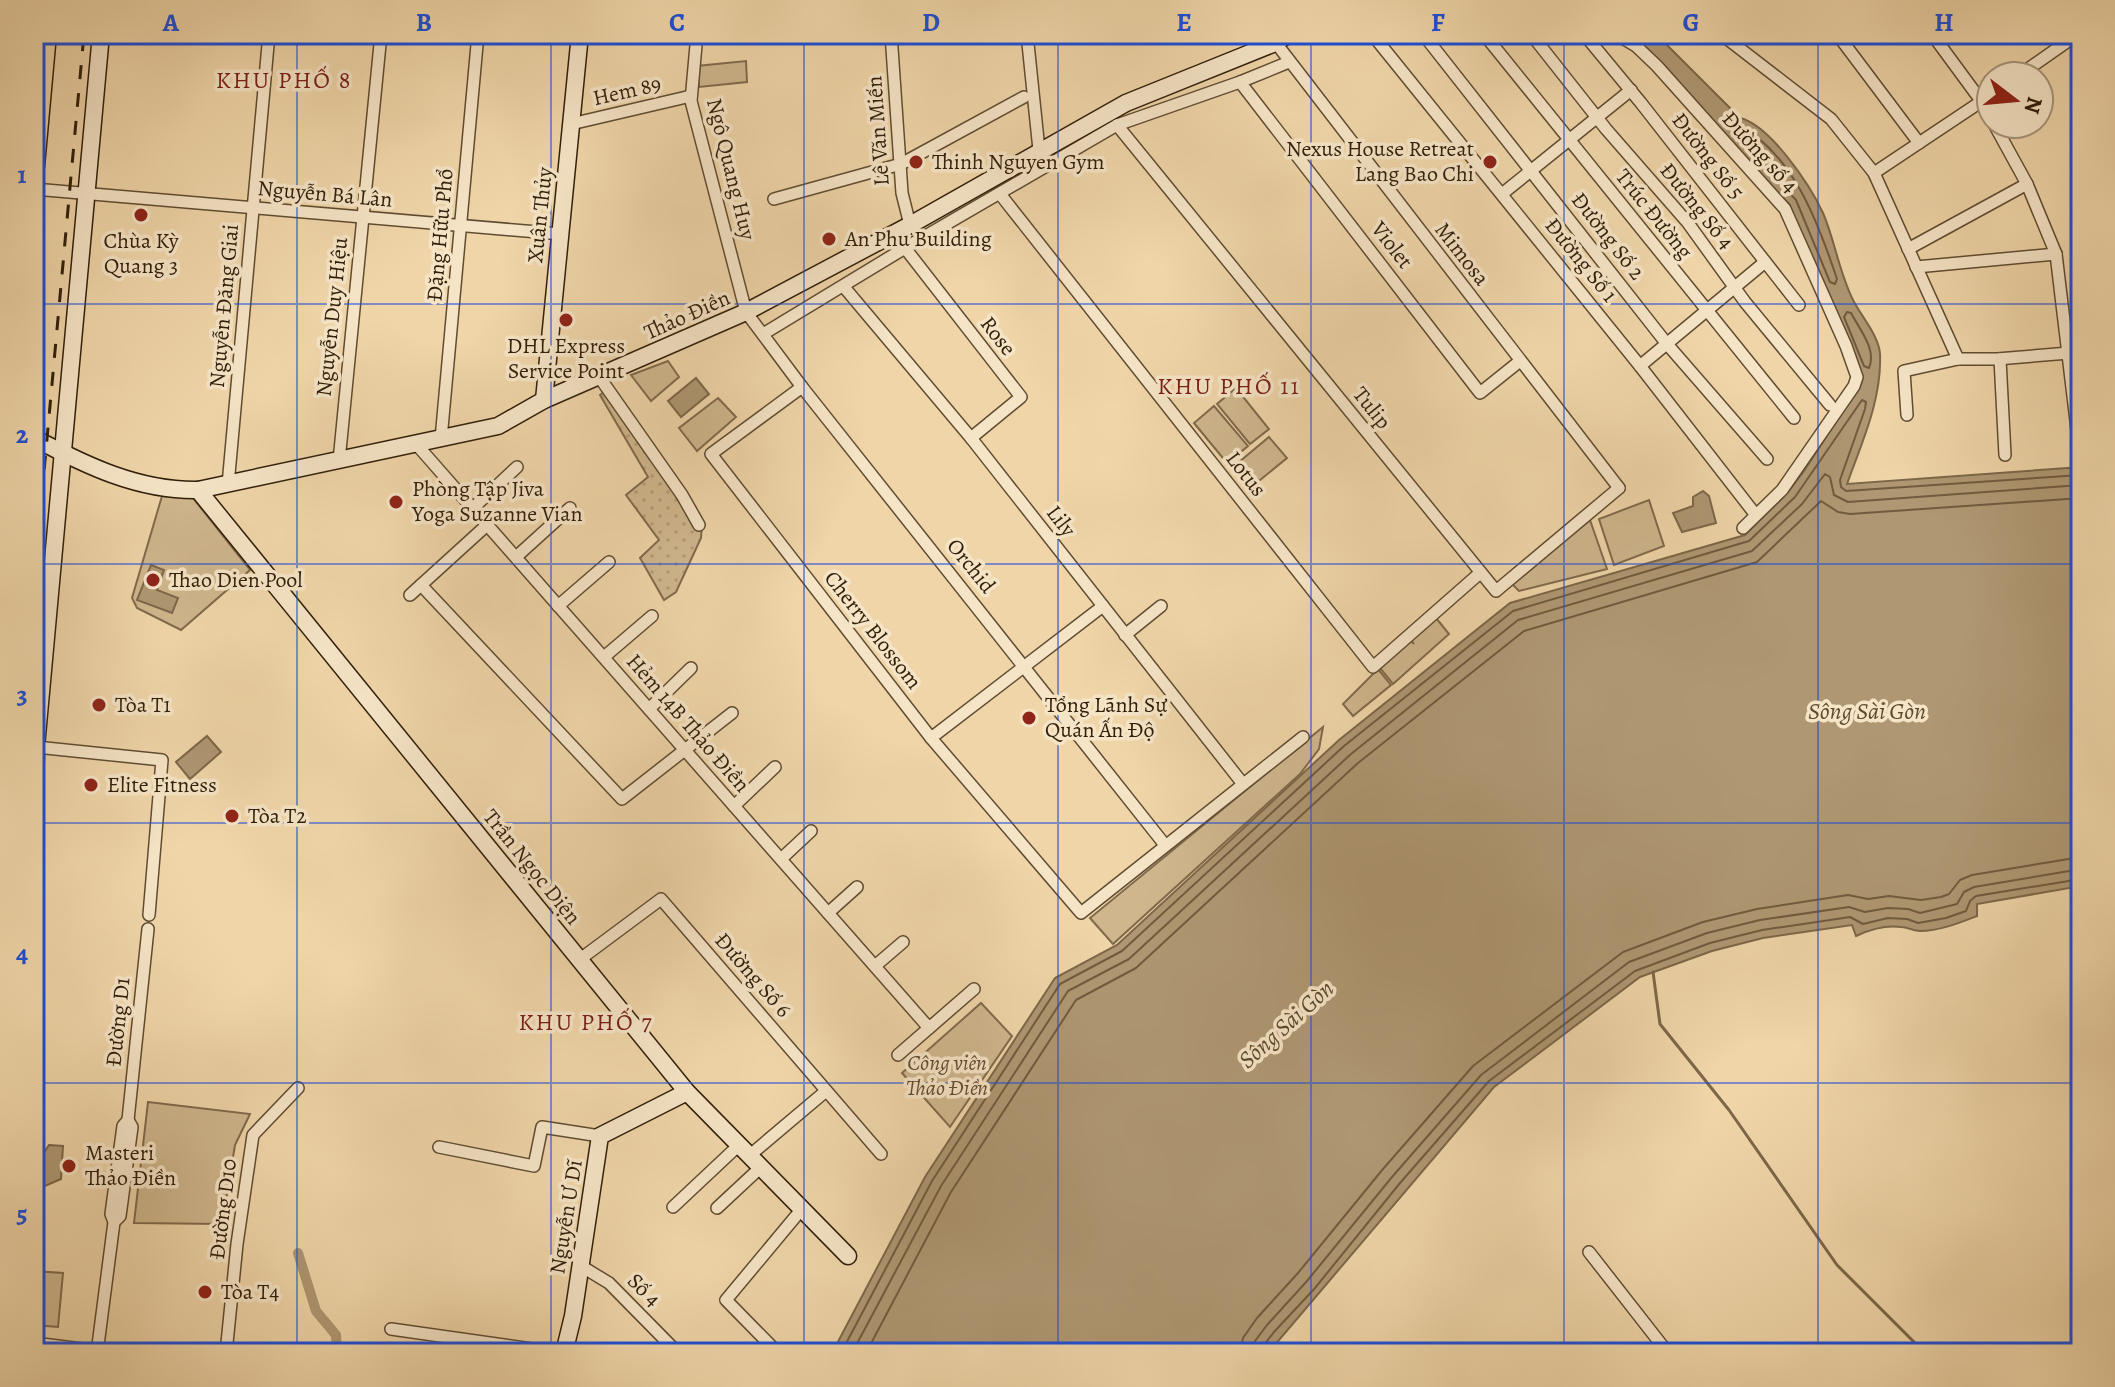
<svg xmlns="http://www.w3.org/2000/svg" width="2115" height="1387" viewBox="0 0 2115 1387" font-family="Alegreya,serif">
  <defs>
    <pattern id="grass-dots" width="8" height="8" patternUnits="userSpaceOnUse" patternTransform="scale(2)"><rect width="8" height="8" fill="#cfb68d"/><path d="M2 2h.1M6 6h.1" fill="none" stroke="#b29c78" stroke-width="1.8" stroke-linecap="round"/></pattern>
  </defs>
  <rect width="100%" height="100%" fill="#efd5a8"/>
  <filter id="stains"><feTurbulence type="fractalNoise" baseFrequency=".0025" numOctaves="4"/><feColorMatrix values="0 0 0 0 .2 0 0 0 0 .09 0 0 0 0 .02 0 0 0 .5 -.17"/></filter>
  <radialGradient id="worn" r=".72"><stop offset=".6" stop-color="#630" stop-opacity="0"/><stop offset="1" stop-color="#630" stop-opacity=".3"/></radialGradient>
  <!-- grass -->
  <polygon fill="url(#grass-dots)" stroke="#806a4c" stroke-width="2" points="607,390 702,524 701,538 676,592 664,600 640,558 659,540 626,495 648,477 600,395"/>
  <!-- park -->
  <g fill="#cfb68d" stroke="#806a4c" stroke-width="2">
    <polygon points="746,61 747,82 699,87 697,66"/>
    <polygon points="668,361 679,377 651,401 631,375"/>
    <polygon points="1236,388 1269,429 1250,444 1217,404"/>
    <polygon points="718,398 736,417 697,451 679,428"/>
    <polygon points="1214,406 1248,446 1227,463 1194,423"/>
    <polygon points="1269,437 1287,458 1249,489 1232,468"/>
    <polygon points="162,496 193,498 250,570 181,630 137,608 132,598"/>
    <polygon points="1649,500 1664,546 1614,565 1599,519"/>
    <polygon points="1590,520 1607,569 1519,591 1512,584"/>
    <polygon points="1436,618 1449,634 1393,684 1380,668 1410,640 1414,644 1411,640"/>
    <polygon points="1378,669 1391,685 1353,716 1343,704"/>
    <polygon points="1323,727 1319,749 1300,774 1113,944 1090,918"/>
    <polygon points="981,1003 1012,1036 950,1127 902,1073"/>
    <polygon points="148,1102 250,1114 235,1145 222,1224 134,1223"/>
    <polygon points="34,1271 63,1273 58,1327 34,1325"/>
  </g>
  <!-- water -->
  <g fill="#ae9772" stroke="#7c6748" stroke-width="2">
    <path d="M1621 34H1656L1740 118C1770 125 1810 185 1823 213 1835 241 1839 272 1853 300 1861 316 1879 336 1880 354 1882 399 1862 442 1847 484L2081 467V886L1977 904V916C1959 923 1939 931 1920 931 1913 931 1908 927 1901 927 1885 925 1871 929 1856 936L1852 925 1763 938 1712 951 1640 977 1494 1087 1268 1353H832L925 1177 1055 978 1117 945 1339 740 1510 603 1745 535 1788 492 1804 471 1862 382 1789 204Z"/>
    <polygon points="696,378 709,394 681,417 668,401"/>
    <polygon points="1703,491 1709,496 1716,523 1682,532 1673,513 1693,506 1693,497"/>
    <polygon points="151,565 164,570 157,590 178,598 172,613 137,600"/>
    <polygon points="207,736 221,752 190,779 176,762"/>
    <polygon points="49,1145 63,1146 61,1179 45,1186 36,1165"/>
  </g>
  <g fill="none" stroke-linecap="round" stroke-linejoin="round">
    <!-- shore -->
    <g stroke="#705b3e" stroke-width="2">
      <path d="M1734 123C1792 150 1818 222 1837 279L1835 284 1830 282 1796 200 1730 130 1729 125Z"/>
      <path d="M1847 312 1851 313C1860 330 1877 350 1869 368L1864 366 1844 317Z"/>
      <polyline points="841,1353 932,1181 1060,984 1122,951 1344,746 1513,611 1749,541 1795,497 1862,400 1866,402 1865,409 1840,480 1841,487 1846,491 2081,475"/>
      <polyline points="852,1353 941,1186 1068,991 1129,959 1351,754 1518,620 1752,551 1802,504 1825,474 1830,477 1834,495 1848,502 2081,485"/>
      <polyline points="866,1353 951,1192 1076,1000 1136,968 1358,763 1524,631 1757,562 1821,501 1838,512 1850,514 2081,498"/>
      <polyline points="1240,1353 1243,1338 1257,1318 1298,1273 1383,1169 1473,1066 1623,952 1703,922 1757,909 1848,895 1868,899 1889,896 1921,900 1941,897 1949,894 1960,880 1972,875 2081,857"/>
      <polyline points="1252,1353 1255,1341 1267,1325 1307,1281 1392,1177 1481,1075 1629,962 1707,933 1760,920 1849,907 1865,912 1888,908 1908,909 1920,913 1957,904 1964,892 1974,887 2081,869"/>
      <polyline points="1262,1353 1263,1346 1274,1332 1315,1288 1400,1183 1489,1081 1635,971 1710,943 1762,930 1850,917 1863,924 1888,918 1907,919 1918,923 1946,918 1966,911 1970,901 1976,896 2081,879"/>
    </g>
    <!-- stream -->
    <polyline stroke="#7c6748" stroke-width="3" points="1653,972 1660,1024 1729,1110 1837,1265 1925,1353"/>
    <!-- canal -->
    <polyline stroke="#ae9772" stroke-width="10" points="298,1253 316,1311 336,1335 337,1353"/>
    <defs>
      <g id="street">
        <polyline points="697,34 691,101 746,312 802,387 1165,845"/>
        <polyline points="891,34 902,193 910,225"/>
        <polyline points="1027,34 1039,150"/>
        <polyline points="1269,34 1619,488"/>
        <polyline points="1372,34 1640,366 1755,514"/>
        <polyline points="1423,34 1667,344 1767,459"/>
        <polyline points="1484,34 1794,418"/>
        <polyline points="1531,34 1606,129 1688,223 1745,302 1830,405"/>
        <polyline points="1584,34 1641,103 1799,305"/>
        <polyline points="1616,34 1636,46 1657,66 1785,209 1846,346 1857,377 1854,386 1782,490 1743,528"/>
        <polyline points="1721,34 1831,119 1874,173 1958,359"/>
        <polyline points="1837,34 1919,143"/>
        <polyline points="1932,34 1982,102 1991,118"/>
        <polyline points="2018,76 2078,34"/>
        <polyline points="1240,82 1480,393 1520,361"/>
        <polyline points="571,124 691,96"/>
        <polyline points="1994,124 2027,184 2056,254 2078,438"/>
        <polyline points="1117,125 1496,591 1619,488"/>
        <polyline points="1874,173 1991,95"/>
        <polyline points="34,189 561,234"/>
        <polyline points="1000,194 1373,667 1480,573"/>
        <polyline points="1502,194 1631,90"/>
        <polyline points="774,199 901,164 1024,97"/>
        <polyline points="905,248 1021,397 971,438"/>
        <polyline points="1908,249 2027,184"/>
        <polyline points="1916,267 2056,254"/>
        <polyline points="844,287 971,438 1243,784"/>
        <polyline points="763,334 905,248 1117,125 1240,82 1289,62"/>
        <polyline points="2000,359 2005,455"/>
        <polyline points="1640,366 1765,262"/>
        <polyline points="600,378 682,495 699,525"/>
        <polyline points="802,387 711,454 931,738 1081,913 1303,737"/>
        <polyline points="1907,415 1904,371 1958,359 1997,359 2081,352"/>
        <polyline points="441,439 478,34"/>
        <polyline points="417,445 929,1028"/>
        <polyline points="339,461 381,34"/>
        <polyline points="228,485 269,34"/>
        <polyline points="473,508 517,467"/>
        <polyline points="516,557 570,508"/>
        <polyline points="421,585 622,799 732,713"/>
        <polyline points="410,595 487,525"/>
        <polyline points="558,606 609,562"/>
        <polyline points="1125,635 1161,606"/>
        <polyline points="604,657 652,616"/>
        <polyline points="649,709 691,668"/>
        <polyline points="931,738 1103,606"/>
        <polyline points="36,747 162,760 149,915"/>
        <polyline points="734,806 775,767"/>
        <polyline points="781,859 811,831"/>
        <polyline points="828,913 857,887"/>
        <polyline points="579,960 661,899 881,1154"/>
        <polyline points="875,966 903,942"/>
        <polyline points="898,1055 974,989"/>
        <polyline points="128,1120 148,929"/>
        <polyline points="439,1147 534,1166 542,1127 600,1136"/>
        <polyline points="749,1156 826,1091"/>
        <polyline points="673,1207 739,1145"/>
        <polyline points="717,1208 760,1168"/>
        <polyline points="1589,1252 1668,1353"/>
        <polyline points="581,1266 609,1283 674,1349"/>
        <polyline points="391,1329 560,1353"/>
        <polyline points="34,1343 98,1351"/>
        <polyline points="777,1352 726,1300 801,1210"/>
        <polyline points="97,1353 114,1222 111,1214 123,1126 128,1120 132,1127 120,1216 114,1222"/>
        <polyline points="226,1353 237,1244 253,1135 298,1088"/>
      </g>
      <g id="secondary">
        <polyline points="544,400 580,34"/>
        <path d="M34 438C85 465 138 491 198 490L498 426 544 400 746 312 910 225 1126 103 1275 43 1289 34"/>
        <polyline points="198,490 687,1092 848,1256"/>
        <polyline points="34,825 36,747 101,34"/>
        <polyline points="564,1353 573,1316 600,1136 687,1092"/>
      </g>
      <polyline id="highway" points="34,166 46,34"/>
    </defs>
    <!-- street casing -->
    <use href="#street" stroke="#604c32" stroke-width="14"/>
    <!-- secondary casing -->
    <use href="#secondary" stroke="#311f0a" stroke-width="19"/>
    <!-- highway casing -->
    <use href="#highway" stroke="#311f0a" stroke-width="23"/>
    <!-- street -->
    <use href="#street" stroke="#f5e4c6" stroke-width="11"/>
    <!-- secondary -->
    <use href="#secondary" stroke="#f5e4c6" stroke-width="16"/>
    <!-- highway -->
    <use href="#highway" stroke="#efd5a8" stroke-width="20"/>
    <!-- rail -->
    <polyline stroke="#311f0a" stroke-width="3" stroke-dasharray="14 14" stroke-linecap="butt" points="34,581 84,34"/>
  </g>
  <!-- grid -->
  <path fill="none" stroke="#1d4ed8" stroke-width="2" stroke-opacity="0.55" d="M297 34V1353M551 34V1353M804 34V1353M1058 34V1353M1311 34V1353M1564 34V1353M1818 34V1353M34 304H2081M34 564H2081M34 823H2081M34 1083H2081"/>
  <!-- markers -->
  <g fill="#8f2418" stroke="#f5e4c6" stroke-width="3">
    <circle cx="916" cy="162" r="8"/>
    <circle cx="1490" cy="162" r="8"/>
    <circle cx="141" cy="215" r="8"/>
    <circle cx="829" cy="239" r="8"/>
    <circle cx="566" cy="320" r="8"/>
    <circle cx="396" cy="502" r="8"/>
    <circle cx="153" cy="580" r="8"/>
    <circle cx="99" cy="705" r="8"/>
    <circle cx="1029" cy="718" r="8"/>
    <circle cx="91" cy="785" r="8"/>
    <circle cx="232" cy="816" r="8"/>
    <circle cx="69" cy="1166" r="8"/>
    <circle cx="205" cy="1292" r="8"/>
  </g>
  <g text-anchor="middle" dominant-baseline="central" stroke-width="7" stroke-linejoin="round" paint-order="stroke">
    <!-- street labels -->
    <g font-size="22" fill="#311f0a" stroke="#f5e4c6">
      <text transform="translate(627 91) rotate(-13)">Hem 89</text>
      <text transform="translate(878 131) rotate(-94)">Lê Văn Miến</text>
      <text transform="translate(1760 152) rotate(48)">Đường số 4</text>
      <text transform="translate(1708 156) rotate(52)">Đường Số 5</text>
      <text transform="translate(731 169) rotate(76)">Ngô Quang Huy</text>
      <text transform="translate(325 194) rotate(5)">Nguyễn Bá Lân</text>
      <text transform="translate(1697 206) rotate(51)">Đường Số 4</text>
      <text transform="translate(1654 214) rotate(51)">Trúc Đường</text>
      <text transform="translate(540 215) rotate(-84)">Xuân Thủy</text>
      <text transform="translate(440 235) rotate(-85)">Đặng Hữu Phổ</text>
      <text transform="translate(1608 236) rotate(52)">Đường Số 2</text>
      <text transform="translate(1392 245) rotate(52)">Violet</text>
      <text transform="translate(1462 254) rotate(52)">Mimosa</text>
      <text transform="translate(1581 260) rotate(51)">Đường Số 1</text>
      <text transform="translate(224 306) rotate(-85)">Nguyễn Đăng Giai</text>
      <text transform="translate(687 315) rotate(-24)">Thảo Điền</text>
      <text transform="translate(332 317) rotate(-84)">Nguyễn Duy Hiệu</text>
      <text transform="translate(998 336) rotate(52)">Rose</text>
      <text transform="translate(1372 408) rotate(51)">Tulip</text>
      <text transform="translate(1246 474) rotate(52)">Lotus</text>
      <text transform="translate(1061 521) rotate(52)">Lily</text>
      <text transform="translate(971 566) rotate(51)">Orchid</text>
      <text transform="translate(873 630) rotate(52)">Cherry Blossom</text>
      <text transform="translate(688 723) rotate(49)">Hẻm 14B Thảo Điền</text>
      <text transform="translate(532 867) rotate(51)">Trần Ngọc Diện</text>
      <text transform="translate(753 975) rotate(49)">Đường Số 6</text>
      <text transform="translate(118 1022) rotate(-84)">Đường D1</text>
      <text transform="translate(223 1209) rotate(-83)">Đường D10</text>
      <text transform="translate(566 1217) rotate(-81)">Nguyễn Ư Dĩ</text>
      <text transform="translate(644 1290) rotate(45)">Số 4</text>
    </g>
    <!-- poi labels -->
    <g font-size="22" fill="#311f0a" stroke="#f5e4c6" text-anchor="start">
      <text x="1474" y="149" text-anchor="end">Nexus House Retreat<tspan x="1474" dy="25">Lang Bao Chi</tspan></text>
      <text x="932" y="162">Thinh Nguyen Gym</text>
      <text x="845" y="239">An Phu Building</text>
      <text x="141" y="241" text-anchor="middle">Chùa Kỳ<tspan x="141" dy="25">Quang 3</tspan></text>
      <text x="566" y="346" text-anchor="middle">DHL Express<tspan x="566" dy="25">Service Point</tspan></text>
      <text x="412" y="489">Phòng Tập Jiva<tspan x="412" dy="25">Yoga Suzanne Vian</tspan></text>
      <text x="169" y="580">Thao Dien Pool</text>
      <text x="115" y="705">Tòa T1</text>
      <text x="1045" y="705">Tổng Lãnh Sự<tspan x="1045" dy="25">Quán Ấn Độ</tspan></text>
      <text x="107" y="785">Elite Fitness</text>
      <text x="248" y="816">Tòa T2</text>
      <text x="85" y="1153">Masteri<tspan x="85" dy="25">Thảo Điền</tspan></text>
      <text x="221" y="1292">Tòa T4</text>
    </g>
    <!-- park labels -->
    <g font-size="22" font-style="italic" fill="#604c31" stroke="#f5e4c6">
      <text x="947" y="1063">Công viên<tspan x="947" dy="25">Thảo Điền</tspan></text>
    </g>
    <!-- neighbourhood labels -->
    <g font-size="24" letter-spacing="2" fill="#7a1f14" stroke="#f5e4c6">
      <text x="284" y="80">KHU PHỐ 8</text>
      <text x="1229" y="386">KHU PHỐ 11</text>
      <text x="586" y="1022">KHU PHỐ 7</text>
    </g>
    <!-- water labels -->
    <g font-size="24" font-style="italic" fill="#5d492e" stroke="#f5e4c6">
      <text x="1867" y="711">Sông Sài Gòn</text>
      <text transform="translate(1286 1024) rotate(-42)">Sông Sài Gòn</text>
    </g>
  </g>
  <!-- margin -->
  <rect width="2115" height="1387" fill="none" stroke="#efd5a8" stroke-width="88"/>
  <!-- north arrow -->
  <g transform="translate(2015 100) rotate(106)"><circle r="38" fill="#f5e4c6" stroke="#a7957b" stroke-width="2"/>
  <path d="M0-6L14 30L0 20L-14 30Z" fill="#8f2418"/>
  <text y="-12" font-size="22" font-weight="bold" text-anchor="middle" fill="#311f0a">N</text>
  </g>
  <rect x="44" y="44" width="2027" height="1299" fill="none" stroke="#1d4ed8" stroke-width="3"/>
  <g font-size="26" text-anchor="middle" font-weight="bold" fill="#1d4ed8">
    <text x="171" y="31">A</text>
    <text x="424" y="31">B</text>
    <text x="677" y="31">C</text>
    <text x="931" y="31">D</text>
    <text x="1184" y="31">E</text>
    <text x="1438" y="31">F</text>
    <text x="1691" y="31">G</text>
    <text x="1944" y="31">H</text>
    <text x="22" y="183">1</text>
    <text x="22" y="443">2</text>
    <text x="22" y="703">3</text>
    <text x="22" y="962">4</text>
    <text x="22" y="1222">5</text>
  </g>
  <rect width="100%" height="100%" filter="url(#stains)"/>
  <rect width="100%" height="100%" fill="url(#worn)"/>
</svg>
